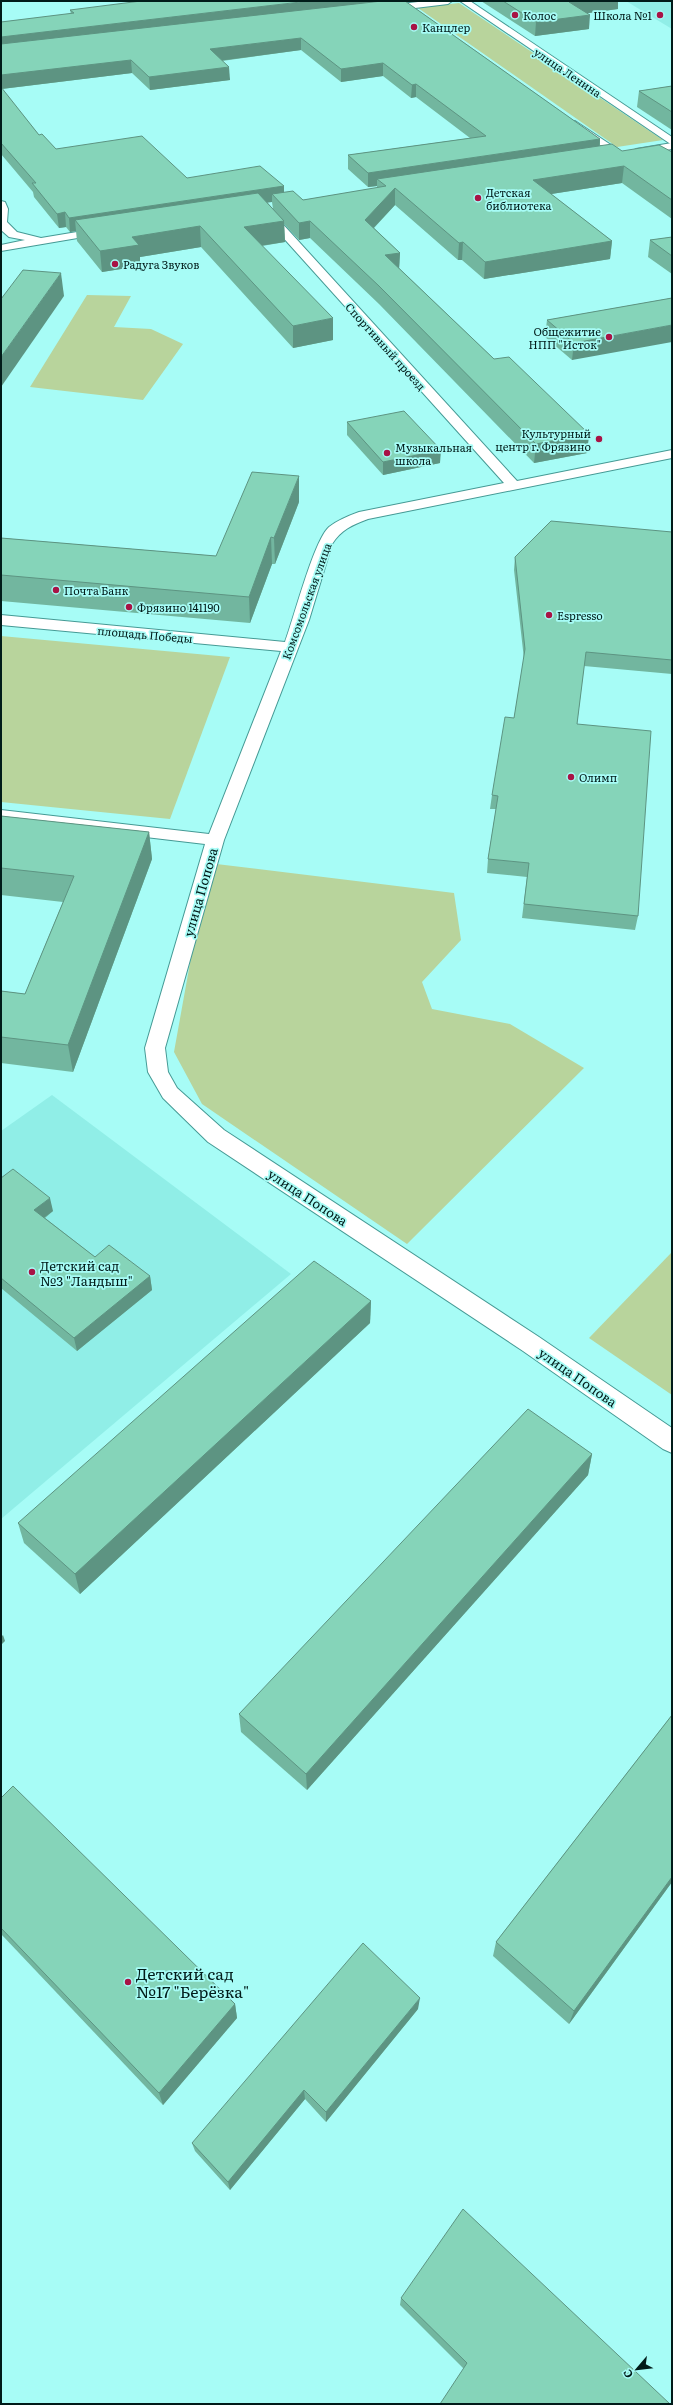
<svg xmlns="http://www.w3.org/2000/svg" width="673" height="2405" viewBox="0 0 673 2405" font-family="Literata,serif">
  <rect width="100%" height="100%" fill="#a7fcf6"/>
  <!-- built -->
  <g fill="#90eee7">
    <polygon points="626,1 672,1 672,29"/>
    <polygon points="52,1095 291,1274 1,1519 1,1131"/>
  </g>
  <!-- green -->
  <g fill="#b8d49c">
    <polygon points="459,3 663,140 617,147 418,8"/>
    <polygon points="87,295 131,296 114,327 151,329 183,344 143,400 30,387"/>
    <polygon points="1,636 230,657 170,819 1,802"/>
    <polygon points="208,863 454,893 461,940 422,982 432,1009 510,1024 584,1068 407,1244 202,1104 174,1052"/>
    <polygon points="672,1252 672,1395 589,1338"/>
  </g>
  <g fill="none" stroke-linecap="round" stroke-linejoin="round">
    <defs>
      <g id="street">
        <polygon points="427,1 452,1 448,4 382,12 378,9 382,6"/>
        <polygon points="460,1 470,1 672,137 672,145"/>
        <polygon points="575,121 623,153 623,157 615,157 571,126 571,122"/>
        <path d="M265 208 269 209 517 481 672 450V458L368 519C352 525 341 530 332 544L309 620 224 840 165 1048 168 1072 177 1088 224 1130 539 1337 672 1428V1453L663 1449 523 1351 208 1142 163 1098 148 1072 145 1048 205 844 1 820V810L209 834 281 651 1 625V615L285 642C294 618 314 540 329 527 338 520 348 516 359 512L504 483 261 213V209Z"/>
      </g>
      <g id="secondary">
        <polygon points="672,143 672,149 636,155 631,152 636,149"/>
        <polygon points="1,201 5,202 8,209 7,222 17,232 41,238 107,227 113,230 107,233 1,251 1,245 25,240 9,237 1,230"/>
      </g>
    </defs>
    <!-- street casing -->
    <use href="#street" stroke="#459a95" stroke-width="2"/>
    <!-- secondary casing -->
    <use href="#secondary" stroke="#459a95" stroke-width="2"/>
    <!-- street -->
    <use href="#street" fill="#fff" fill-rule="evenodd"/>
    <!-- secondary -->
    <use href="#secondary" fill="#fff" fill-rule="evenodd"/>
  </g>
  <!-- wall -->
  <g fill="#72b69f" fill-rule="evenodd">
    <path d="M405 1 600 139V145L622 151 672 152V219L622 183 551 194 612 241 610 259 484 279 462 260H458L395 205 374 228 400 253 399 268 494 359 589 434 587 453 534 463 379 304 310 238 299 240 284 224 285 242 262 246 333 340 293 348 201 247 140 257V266L102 272 77 241 76 231 70 232 66 227 59 228 34 197 33 192 1 154V22L71 14 70 10ZM301 50 341 82 383 76 411 98 416 97 470 138 348 155V169L368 187 377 186V188L303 200 284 193V186L187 178 56 149 39 135 2 89 132 73 150 90 230 80 222 61ZM267 202H272L273 209Z"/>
    <polygon points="481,1 618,1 618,9 588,13 589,29 535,36"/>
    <polygon points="672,86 672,130 637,107 639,91"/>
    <polygon points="672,237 672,274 648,257 650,240"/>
    <polygon points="672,298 572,360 545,337 547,320"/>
    <polygon points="347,422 440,463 383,475 347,435"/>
    <polygon points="299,502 275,564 272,564 250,623 1,601 1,538 216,556"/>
    <polygon points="672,532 672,674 584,666 577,724 638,916 635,930 522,918 527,877 487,873 488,859 496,809 490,809 492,795 514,718 524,659 514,570 515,557"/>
    <polygon points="1,816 149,832 152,859 73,1072 1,1063 1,991 25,994 63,902 1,895"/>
    <polygon points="1,1178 53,1211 45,1218 95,1257 150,1276 152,1290 77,1351 1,1288"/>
    <polygon points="371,1301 370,1323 80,1594 24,1543 18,1523"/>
    <polygon points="592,1454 588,1475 307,1790 241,1732 239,1714"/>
    <polygon points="672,1715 672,1882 569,2024 493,1956 496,1942"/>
    <polygon points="1,1798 235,2004 237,2018 163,2105 1,1934"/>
    <polygon points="418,2009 326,2122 305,2099 230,2190 195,2151 192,2143"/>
    <polygon points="401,2298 670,2404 463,2368 400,2305"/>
  </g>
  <!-- shaded-wall -->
  <g fill="#5d9482">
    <polygon points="309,1 391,1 1,49 1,37"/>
    <polygon points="574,1 618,1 618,9 567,16 569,2"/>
    <polygon points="590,15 589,29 535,36 536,22"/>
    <polygon points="301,38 301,50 210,62 210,49"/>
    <polygon points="131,60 132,73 1,89 1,75"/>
    <polygon points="383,63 383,76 341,82 341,69"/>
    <polygon points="229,67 230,80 150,90 149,77"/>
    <polygon points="416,84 416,97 411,98 412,85"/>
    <polygon points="600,139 599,152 377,179 377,186 368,187 368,173"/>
    <polygon points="624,166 622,183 532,197 533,180"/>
    <polygon points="284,186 284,200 272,194 272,202 83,230 75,220 76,231 70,232 69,218"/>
    <polygon points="395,188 395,205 365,237 365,220"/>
    <polygon points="65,212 66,227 59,228 57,214"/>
    <polygon points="284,221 285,242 245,248 244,227"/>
    <polygon points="310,221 310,238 299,240 299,223"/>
    <polygon points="200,226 201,247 140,257 140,266 102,272 100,251 132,237"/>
    <polygon points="612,241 610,259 484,279 485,262"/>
    <polygon points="463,242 462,260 458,260 459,243"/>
    <polygon points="400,253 399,270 385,255"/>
    <polygon points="61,273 64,296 1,387 1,357"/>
    <polygon points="333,318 333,340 293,348 293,326"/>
    <polygon points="672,325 672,342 572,360 574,343"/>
    <polygon points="589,434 587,453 534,463 536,444"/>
    <polygon points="441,450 440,463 383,475 383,462"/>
    <polygon points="299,476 299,502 275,564 274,538"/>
    <polygon points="271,537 272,564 250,623 249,597"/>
    <polygon points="149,832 152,859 73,1072 68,1045"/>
    <polygon points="50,1198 53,1211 37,1223 34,1210"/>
    <polygon points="150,1276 152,1290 77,1351 74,1338"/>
    <polygon points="371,1301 370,1323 80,1594 75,1574"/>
    <polygon points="592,1454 588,1475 307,1790 306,1774"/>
    <polygon points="3,1635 5,1641 1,1645 1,1637"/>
    <polygon points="672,1877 672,1882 569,2024 574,2011"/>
    <polygon points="420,1998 418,2009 326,2122 326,2112"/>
    <polygon points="235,2004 237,2018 163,2105 159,2093"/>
    <polygon points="304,2090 305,2099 230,2190 228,2182"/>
  </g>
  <!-- building -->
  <g fill="#85d4b9" stroke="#5d9482">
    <polygon points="141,1 309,1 1,37 1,22 74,13 70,10"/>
    <polygon points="382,1 405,1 600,139 368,173 348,155 486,136 416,84 412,85 383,63 341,69 301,38 210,49 229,67 149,77 131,60 1,75 1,44"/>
    <polygon points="503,1 574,1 569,2 590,15 536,22"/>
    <polygon points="672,86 672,112 639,91"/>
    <polygon points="1,87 39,135 42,134 56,149 142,136 187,178 260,166 284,186 69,218 65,212 57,214 32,183 36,183 1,143"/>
    <polygon points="612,144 622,151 659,145 672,152 672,200 624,166 533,180 612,241 485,262 463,242 459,243 395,188 365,220 400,253 385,255 494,359 509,357 589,434 536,444 379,286 310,221 299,223 272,194 293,191 303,200 386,186 377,179"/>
    <polygon points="258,193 284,221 244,227 333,318 293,326 200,226 132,237 139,245 100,251 75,220"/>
    <polygon points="672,237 672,256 650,240"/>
    <polygon points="23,270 61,273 1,357 1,299"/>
    <polygon points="672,298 672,325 574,343 547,320"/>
    <polygon points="404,411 441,450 383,462 347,422"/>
    <polygon points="252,472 299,476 274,538 271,537 249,597 1,575 1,538 216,556"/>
    <polygon points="551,521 672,532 672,660 586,652 577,724 651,731 638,916 524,904 529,863 488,859 498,796 492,795 505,717 514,718 525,649 515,557"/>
    <polygon points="1,816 149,832 68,1045 1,1037 1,991 25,994 74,876 1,868"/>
    <polygon points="13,1169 50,1198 34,1210 95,1257 109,1245 150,1276 74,1338 1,1278 1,1178"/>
    <polygon points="314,1261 371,1301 75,1574 18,1523"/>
    <polygon points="528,1409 592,1454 306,1774 239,1714"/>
    <polygon points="672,1715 672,1877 574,2011 496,1942"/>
    <polygon points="13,1786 235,2004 159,2093 1,1928 1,1798"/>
    <polygon points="363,1943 420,1998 326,2112 304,2090 228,2182 192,2143"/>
    <polygon points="463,2209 670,2404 440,2404 467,2363 401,2298"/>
  </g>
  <!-- markers -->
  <g fill="#a81345" stroke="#a7fcf6" stroke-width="1.5">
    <circle cx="515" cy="15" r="4"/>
    <circle cx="660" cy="15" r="4"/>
    <circle cx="414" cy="27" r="4"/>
    <circle cx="478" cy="198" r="4"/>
    <circle cx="115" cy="264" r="4"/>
    <circle cx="609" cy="337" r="4"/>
    <circle cx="599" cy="439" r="4"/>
    <circle cx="387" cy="453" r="4"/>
    <circle cx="56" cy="590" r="4"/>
    <circle cx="129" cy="607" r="4"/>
    <circle cx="549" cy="615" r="4"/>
    <circle cx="571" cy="777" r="4"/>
    <circle cx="32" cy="1272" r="4"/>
    <circle cx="128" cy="1982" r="4"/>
  </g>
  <g text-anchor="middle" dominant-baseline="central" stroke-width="3.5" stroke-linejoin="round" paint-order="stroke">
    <!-- far-poi labels -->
    <g font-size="11" fill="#011b19" stroke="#a7fcf6" text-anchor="start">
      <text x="523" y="15">Колос</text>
      <text x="652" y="15" text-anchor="end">Школа №1</text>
      <text x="422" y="27">Канцлер</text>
      <text x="486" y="192">Детская<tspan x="486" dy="13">библиотека</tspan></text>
      <text x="123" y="264">Радуга Звуков</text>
      <text x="601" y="331" text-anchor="end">Общежитие<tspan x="601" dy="13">НПП "Исток"</tspan></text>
      <text x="591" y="433" text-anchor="end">Культурный<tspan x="591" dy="13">центр г. Фрязино</tspan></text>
      <text x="395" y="447">Музыкальная<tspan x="395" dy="13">школа</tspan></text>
      <text x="64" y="590">Почта Банк</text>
      <text x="137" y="607">Фрязино 141190</text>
      <text x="557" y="615">Espresso</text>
      <text x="579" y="777">Олимп</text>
    </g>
    <!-- far-street labels -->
    <g font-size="11" fill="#011b19" stroke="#a7fcf6">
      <text transform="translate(568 72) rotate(34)">улица Ленина</text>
      <text transform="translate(386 346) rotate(48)">Спортивный проезд</text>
      <text transform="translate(306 601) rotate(-70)">Комсомольская улица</text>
      <text transform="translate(145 634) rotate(5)">площадь Победы</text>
    </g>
    <!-- street labels -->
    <g font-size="13" fill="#011b19" stroke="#a7fcf6">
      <text transform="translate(200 892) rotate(-74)">улица Попова</text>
      <text transform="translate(308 1197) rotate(33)">улица Попова</text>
      <text transform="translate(578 1377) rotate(35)">улица Попова</text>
    </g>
    <!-- poi labels -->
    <g font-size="13" fill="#011b19" stroke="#a7fcf6" text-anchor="start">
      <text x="40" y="1265">Детский сад<tspan x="40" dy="15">№3 "Ландыш"</tspan></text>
    </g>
    <!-- near-poi labels -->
    <g font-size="16" fill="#011b19" stroke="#a7fcf6" text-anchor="start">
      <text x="136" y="1973">Детский сад<tspan x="136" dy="18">№17 "Берёзка"</tspan></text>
    </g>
  </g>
  <!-- border -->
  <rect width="673" height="2405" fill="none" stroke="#011b19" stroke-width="4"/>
  <!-- north arrow -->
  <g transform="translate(637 2369) rotate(242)" stroke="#a7fcf6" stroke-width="3" paint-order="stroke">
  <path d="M0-3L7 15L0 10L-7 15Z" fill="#011b19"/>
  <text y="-6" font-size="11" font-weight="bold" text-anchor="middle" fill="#011b19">С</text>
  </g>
</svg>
